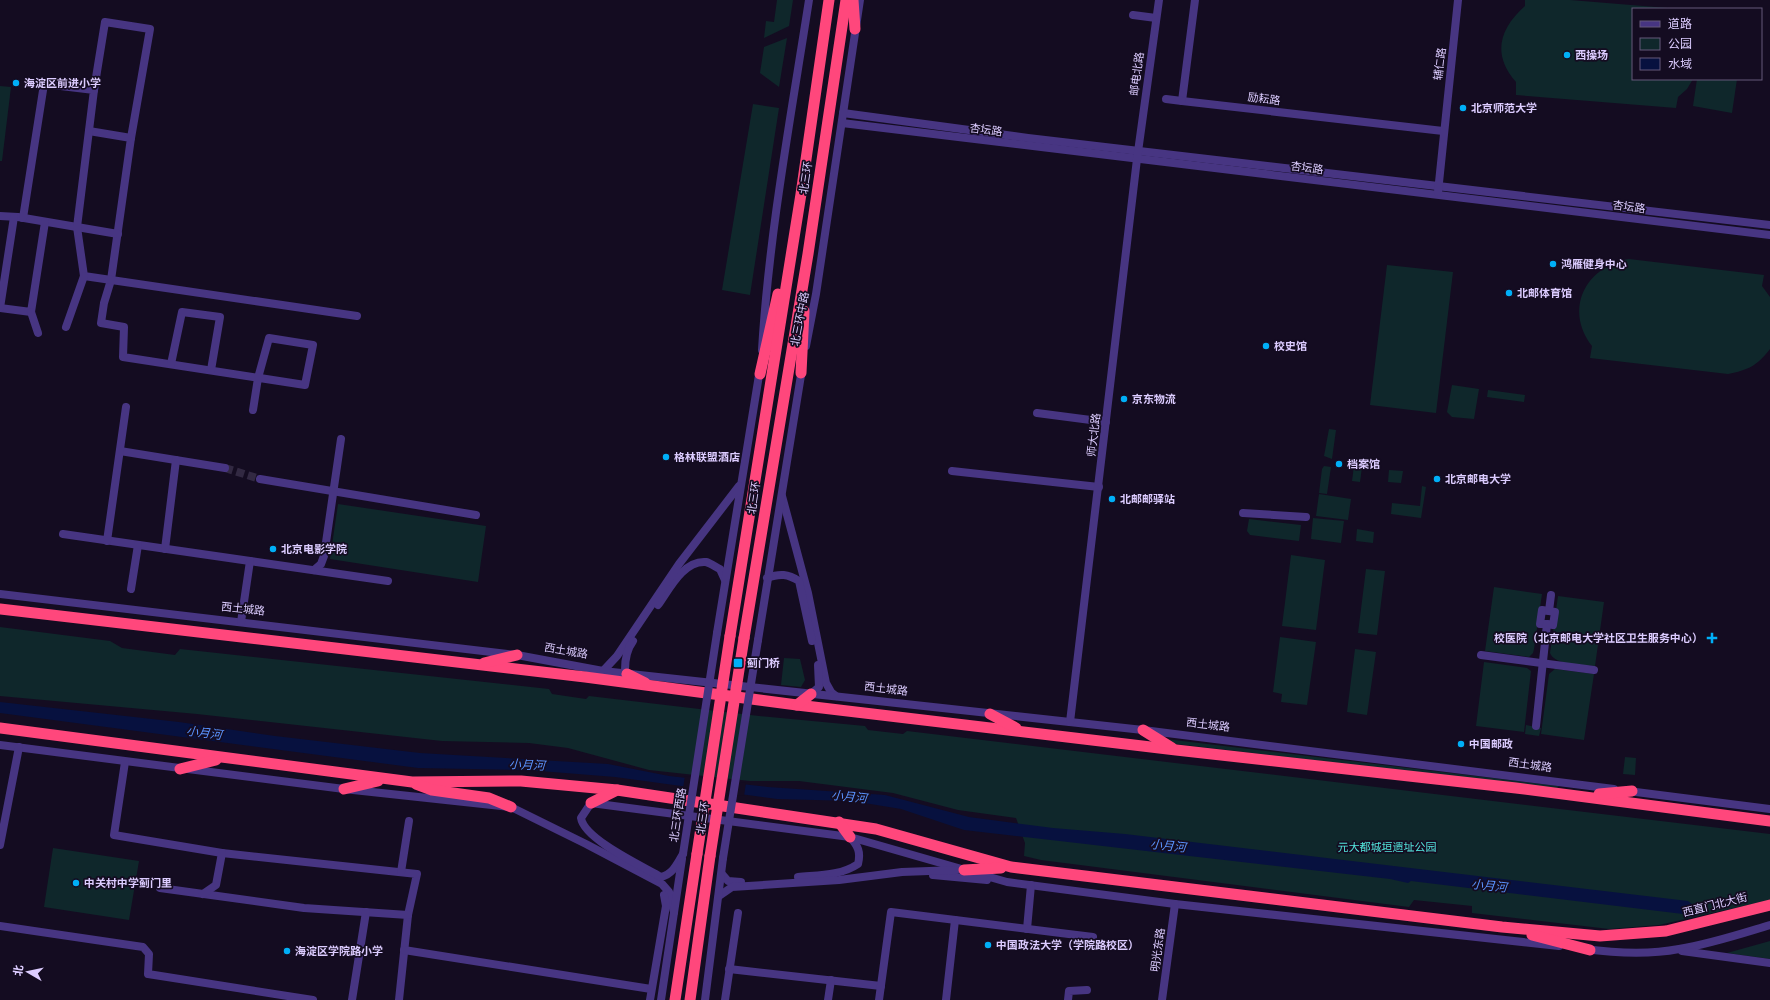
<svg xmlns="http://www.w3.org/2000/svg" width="1770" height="1000" viewBox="0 0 1770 1000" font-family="Raleway,'Noto Sans SC',sans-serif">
  <rect width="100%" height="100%" fill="#140c21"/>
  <!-- green -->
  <g fill="#0f272b">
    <polygon points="777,0 793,0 789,26 764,38 766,21 774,22"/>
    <path d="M1525 0H1570L1680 9H1633V79H1693L1687 89 1678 97 1676 108 1516 95V82C1492 55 1499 29 1525 6Z"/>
    <polygon points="787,38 779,87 760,73 764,47"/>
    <polygon points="1697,79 1737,79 1732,113 1693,106"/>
    <polygon points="0,86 11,87 2,161 0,161"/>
    <polygon points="753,104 779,108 750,295 722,290"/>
    <path d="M1629 259 1764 275 1762 286 1770 297V349C1757 366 1748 370 1728 374L1590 358 1592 346C1564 309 1585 267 1629 259Z"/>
    <polygon points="1387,265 1453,272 1436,413 1370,405"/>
    <polygon points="1452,385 1479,389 1474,419 1452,417 1447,412"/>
    <polygon points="1488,390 1525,395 1524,402 1487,397"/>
    <polygon points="1329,429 1336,430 1332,459 1324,456"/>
    <polygon points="1324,466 1331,467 1327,494 1319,493 1322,469"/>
    <polygon points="1354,466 1362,467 1360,482 1352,481"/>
    <polygon points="1389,470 1403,471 1401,483 1388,482"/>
    <polygon points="1422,486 1426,487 1421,518 1391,514 1392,503 1420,506"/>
    <polygon points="1319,494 1351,499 1348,520 1316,516"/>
    <polygon points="338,504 486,526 478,582 330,559"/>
    <polygon points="1313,518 1344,521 1341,543 1311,539"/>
    <polygon points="1249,519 1301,525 1299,541 1250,535 1247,531"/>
    <polygon points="1357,529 1374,532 1373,543 1356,541"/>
    <polygon points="1291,555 1325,560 1316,630 1282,626"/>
    <polygon points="1366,569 1385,571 1377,635 1358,633"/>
    <polygon points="1494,587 1542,594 1534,649 1533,653 1529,657 1485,651"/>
    <path d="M1558 596 1604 602 1595 666C1583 664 1555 666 1550 653Z"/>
    <polygon points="0,627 110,641 122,648 175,655 180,649 549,689 552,694 586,699 589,696 759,716 865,726 868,730 903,734 907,731 1770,834 1770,900 1659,925 1609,929 1472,913 1472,906 1414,900 1409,907 1041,860 1024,856 1025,843 1016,818 958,810 893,793 799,781 750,781 649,770 568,748 529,743 442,741 197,714 0,696"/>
    <polygon points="1280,637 1316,642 1307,705 1281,702 1282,694 1273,692"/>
    <polygon points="1355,649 1376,652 1367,715 1347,712"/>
    <polygon points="784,658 800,659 805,680 801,687 781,685"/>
    <polygon points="1484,662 1527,668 1531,671 1524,732 1476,726"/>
    <polygon points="1555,669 1594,674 1584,740 1541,734 1549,674"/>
    <polygon points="1526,725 1541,728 1539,736 1525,734"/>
    <polygon points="1163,739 1174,740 1559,786 1557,788 1533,786 1168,743"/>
    <polygon points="1625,757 1636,758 1635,775 1623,774"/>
    <polygon points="53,848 139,861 129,920 44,907"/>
    <polygon points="1770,941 1770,959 1727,953"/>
  </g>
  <!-- water -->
  <polygon fill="#07113f" points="0,702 179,722 275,736 420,753 608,764 669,776 768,787 885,795 969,817 1053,828 1125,834 1688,901 1693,905 1694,911 1683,914 1411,881 1408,883 1390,879 964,830 901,809 852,801 777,799 615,777 528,770 418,768 0,713"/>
  <!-- pier -->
  <polygon fill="#140c21" points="685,776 746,783 744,796 683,788"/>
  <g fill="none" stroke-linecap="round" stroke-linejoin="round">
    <!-- minor-tunnel -->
    <polyline stroke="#322942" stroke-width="8" stroke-dasharray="8 4" stroke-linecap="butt" points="225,468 260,479"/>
    <!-- minor -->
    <g stroke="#473582" stroke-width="8">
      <polyline points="1195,0 1182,101 1443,131"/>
      <polyline points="1133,15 1156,18"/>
      <polyline points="94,90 105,22 150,29 131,138"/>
      <polyline points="1166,99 1182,101"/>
      <polyline points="843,113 1028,138 1770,225"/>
      <polyline points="842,123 1770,235"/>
      <polyline points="89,131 131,138 111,280 104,303 101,323 124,327 123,357 305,385 313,345 269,338 258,378 253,410"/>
      <polyline points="1438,192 1458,0"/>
      <polyline points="0,216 18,217 118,234"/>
      <polyline points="23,218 44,84 94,90 77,227 84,276 357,316"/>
      <polyline points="0,308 31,312 45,222"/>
      <polyline points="0,308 14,217"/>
      <polyline points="31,312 38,333"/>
      <polyline points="66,327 84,276"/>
      <polyline points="806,346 816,294 860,0"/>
      <path d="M762 350C769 233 791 116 809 0"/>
      <polyline points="171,364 182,312 220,317 211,370"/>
      <polyline points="1037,413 1106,422"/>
      <polyline points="120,451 225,468"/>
      <polyline points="952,471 1099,487"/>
      <polyline points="260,479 476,515"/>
      <polyline points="782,496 808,593 826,683 831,692 836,696"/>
      <polyline points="1243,513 1306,517"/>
      <polyline points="63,534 388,581"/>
      <polyline points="107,541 126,407"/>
      <polyline points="165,549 176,460"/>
      <polyline points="314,570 321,564 324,556 341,439"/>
      <path d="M767 578C780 573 788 574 799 581L812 641"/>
      <polyline points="131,589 138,545"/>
      <polyline points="0,594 517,655 603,671 1143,730 1614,789"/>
      <path d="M658 605C669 590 683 560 706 562 710 563 716 567 720 569L725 580"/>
      <polyline points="241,622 250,561"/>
      <polyline points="1547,624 1540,624 1542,610 1549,611"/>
      <polyline points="717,633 760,369"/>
      <polyline points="758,640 802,369"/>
      <polyline points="1481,655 1594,670"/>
      <polyline points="603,671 617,656 679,564 739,486"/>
      <path d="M627 674 625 670C625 660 627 649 633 641"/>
      <polyline points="811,694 819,687 818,665"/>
      <polyline points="1070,722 1137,159 1159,0"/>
      <polyline points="1536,726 1547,624 1553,625 1555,612 1549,611 1551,595"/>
      <polyline points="0,745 344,789 511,807 586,844 662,884 669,892 674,912"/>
      <polyline points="125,762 114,835 222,853 417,874 408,915 399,1000"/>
      <polyline points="1628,791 1770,809"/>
      <polyline points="0,845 19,747"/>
      <path d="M683 854C677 864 673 874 661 877 642 866 584 839 581 818L591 803 850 837 1007 882 1175 904 1559 946"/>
      <polyline points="401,872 409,821"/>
      <polyline points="722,874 728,881 741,882"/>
      <polyline points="933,875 987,880"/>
      <path d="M798 877C819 875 840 876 858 864 861 852 858 846 850 837"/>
      <polyline points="160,888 304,908 408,915"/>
      <polyline points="203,894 216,885 222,853"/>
      <polyline points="719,896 732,887 839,880 902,872 956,870"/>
      <polyline points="0,926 143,947 149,954 148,974 313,1000"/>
      <polyline points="1027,929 1031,885"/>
      <path d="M1584 949C1615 953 1648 955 1679 949 1710 944 1740 934 1770 925"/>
      <polyline points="404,950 651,989"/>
      <polyline points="1682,951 1770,963"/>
      <polyline points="729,969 881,986"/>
      <polyline points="352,1000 366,912"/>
      <polyline points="650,1000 666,906 664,895"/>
      <polyline points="661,1000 682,859"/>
      <polyline points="705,1000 723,858"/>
      <polyline points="725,1000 738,913"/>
      <polyline points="828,1000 831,980"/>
      <polyline points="879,1000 891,912 1093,937"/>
      <polyline points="946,1000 955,920"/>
      <polyline points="1068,1000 1069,991 1087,990"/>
      <polyline points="1162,1000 1175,904"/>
    </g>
    <!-- highway -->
    <g stroke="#ff477c" stroke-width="11">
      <polyline points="853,0 855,29"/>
      <polyline points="801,373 804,311"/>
      <polyline points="760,374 778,294"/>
      <polyline points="0,609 585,677 797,705 1176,750 1516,788 1770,821"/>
      <polyline points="730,636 801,194 829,0"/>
      <polyline points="744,638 808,254 846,0"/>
      <polyline points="484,663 517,655"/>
      <polyline points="627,674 645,683"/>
      <polyline points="797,705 811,694"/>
      <polyline points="990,714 1016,728"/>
      <polyline points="0,728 412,782 521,781 617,790 876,829 1011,867 1502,927 1600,936 1666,931 1770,905"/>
      <polyline points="1143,730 1172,748"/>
      <polyline points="180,769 216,760"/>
      <polyline points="416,784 432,790 489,798 511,807"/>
      <polyline points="344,789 378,781"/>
      <polyline points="1599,794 1632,791"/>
      <polyline points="591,803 617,790"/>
      <polyline points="839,822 850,837"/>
      <polyline points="964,870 1001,868"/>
      <polyline points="1532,935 1590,950"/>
      <polyline points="675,1000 697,854"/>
      <polyline points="690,1000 710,856"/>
    </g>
    <!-- minor-bridge -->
    <g stroke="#473582" stroke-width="8">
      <polyline points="683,854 717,633"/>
      <polyline points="723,858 758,640"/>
    </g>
    <!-- highway-bridge -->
    <g stroke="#ff477c" stroke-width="11">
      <polyline points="697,854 730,636"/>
      <polyline points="710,856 744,638"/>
    </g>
  </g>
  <!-- markers -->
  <g fill="#00aff7" stroke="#140c21" stroke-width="1.5">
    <circle cx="1567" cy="55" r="4"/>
    <circle cx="16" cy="83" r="4"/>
    <circle cx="1463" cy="108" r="4"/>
    <circle cx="1553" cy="264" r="4"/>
    <circle cx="1509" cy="293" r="4"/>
    <circle cx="1266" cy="346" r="4"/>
    <circle cx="1124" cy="399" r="4"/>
    <circle cx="666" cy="457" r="4"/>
    <circle cx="1339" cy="464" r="4"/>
    <circle cx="1437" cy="479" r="4"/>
    <circle cx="1112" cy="499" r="4"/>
    <circle cx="273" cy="549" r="4"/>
    <path d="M1710 632h4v4h4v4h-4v4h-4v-4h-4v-4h4z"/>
    <rect x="733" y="658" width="10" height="10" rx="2"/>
    <circle cx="1461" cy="744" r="4"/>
    <circle cx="76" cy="883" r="4"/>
    <circle cx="988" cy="945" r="4"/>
    <circle cx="287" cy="951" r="4"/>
  </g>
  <g text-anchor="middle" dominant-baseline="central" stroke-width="3.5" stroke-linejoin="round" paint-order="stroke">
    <!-- poi labels -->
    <g font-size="11" font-weight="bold" fill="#dcccff" stroke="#140c21" text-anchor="start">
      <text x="1575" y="55">西操场</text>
      <text x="24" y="83">海淀区前进小学</text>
      <text x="1471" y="108">北京师范大学</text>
      <text x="1561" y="264">鸿雁健身中心</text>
      <text x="1517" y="293">北邮体育馆</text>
      <text x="1274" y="346">校史馆</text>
      <text x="1132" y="399">京东物流</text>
      <text x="674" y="457">格林联盟酒店</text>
      <text x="1347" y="464">档案馆</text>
      <text x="1445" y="479">北京邮电大学</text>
      <text x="1120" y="499">北邮邮驿站</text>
      <text x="281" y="549">北京电影学院</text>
      <text x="1703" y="638" text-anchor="end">校医院（北京邮电大学社区卫生服务中心）</text>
      <text x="747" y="663">蓟门桥</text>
      <text x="1469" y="744">中国邮政</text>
      <text x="84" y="883">中关村中学蓟门里</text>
      <text x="996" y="945">中国政法大学（学院路校区）</text>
      <text x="295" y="951">海淀区学院路小学</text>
    </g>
    <!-- street labels -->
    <g font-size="11" fill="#dcccff" stroke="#140c21">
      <text transform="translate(1440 64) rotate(-83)">辅仁路</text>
      <text transform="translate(1137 74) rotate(-82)">邮电北路</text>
      <text transform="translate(1264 99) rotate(7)">励耘路</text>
      <text transform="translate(986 130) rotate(7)">杏坛路</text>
      <text transform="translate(1307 168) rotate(7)">杏坛路</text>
      <text transform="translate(806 178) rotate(-81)">北三环</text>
      <text transform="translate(1629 207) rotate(7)">杏坛路</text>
      <text transform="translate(800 319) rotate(-79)">北三环中路</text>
      <text transform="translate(1094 435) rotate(-83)">师大北路</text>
      <text transform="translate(754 498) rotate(-81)">北三环</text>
      <text transform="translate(243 609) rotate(6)">西土城路</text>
      <text transform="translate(566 651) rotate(10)">西土城路</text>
      <text transform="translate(886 689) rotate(7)">西土城路</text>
      <text transform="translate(1208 725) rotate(7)">西土城路</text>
      <text transform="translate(1530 765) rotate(8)">西土城路</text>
      <text transform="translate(678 815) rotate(-81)">北三环西路</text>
      <text transform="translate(703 818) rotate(-81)">北三环</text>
      <text transform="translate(1715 905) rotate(-14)">西直门北大街</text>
      <text transform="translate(1158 950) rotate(-82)">明光东路</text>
    </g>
    <!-- park labels -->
    <g font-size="11" fill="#53e4dc" stroke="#140c21">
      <text x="1387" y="847">元大都城垣遗址公园</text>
    </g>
    <!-- water labels -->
    <g font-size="12" font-style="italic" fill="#5a93ff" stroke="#140c21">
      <text transform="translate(204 733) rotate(7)">小月河</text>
      <text transform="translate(527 765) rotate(3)">小月河</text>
      <text transform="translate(849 797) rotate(6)">小月河</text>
      <text transform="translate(1168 846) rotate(6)">小月河</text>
      <text transform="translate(1489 886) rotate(6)">小月河</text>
    </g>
  </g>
  <!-- legend -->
  <rect x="1632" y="8" width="130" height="72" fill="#140c21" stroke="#64597a"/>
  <rect x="1640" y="21" width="20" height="6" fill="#473582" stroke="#64597a"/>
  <text x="1668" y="28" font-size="12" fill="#dcccff">道路</text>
  <rect x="1640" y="38" width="20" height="12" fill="#0f272b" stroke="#64597a"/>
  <text x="1668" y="48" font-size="12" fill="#dcccff">公园</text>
  <rect x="1640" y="58" width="20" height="12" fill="#07113f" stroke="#64597a"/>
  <text x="1668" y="68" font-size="12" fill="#dcccff">水域</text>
  <!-- north arrow -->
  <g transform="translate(28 972) rotate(279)" stroke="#140c21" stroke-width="3" paint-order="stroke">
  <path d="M0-3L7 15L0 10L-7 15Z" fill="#dcccff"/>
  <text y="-6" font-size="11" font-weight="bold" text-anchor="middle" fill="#dcccff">北</text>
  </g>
</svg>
